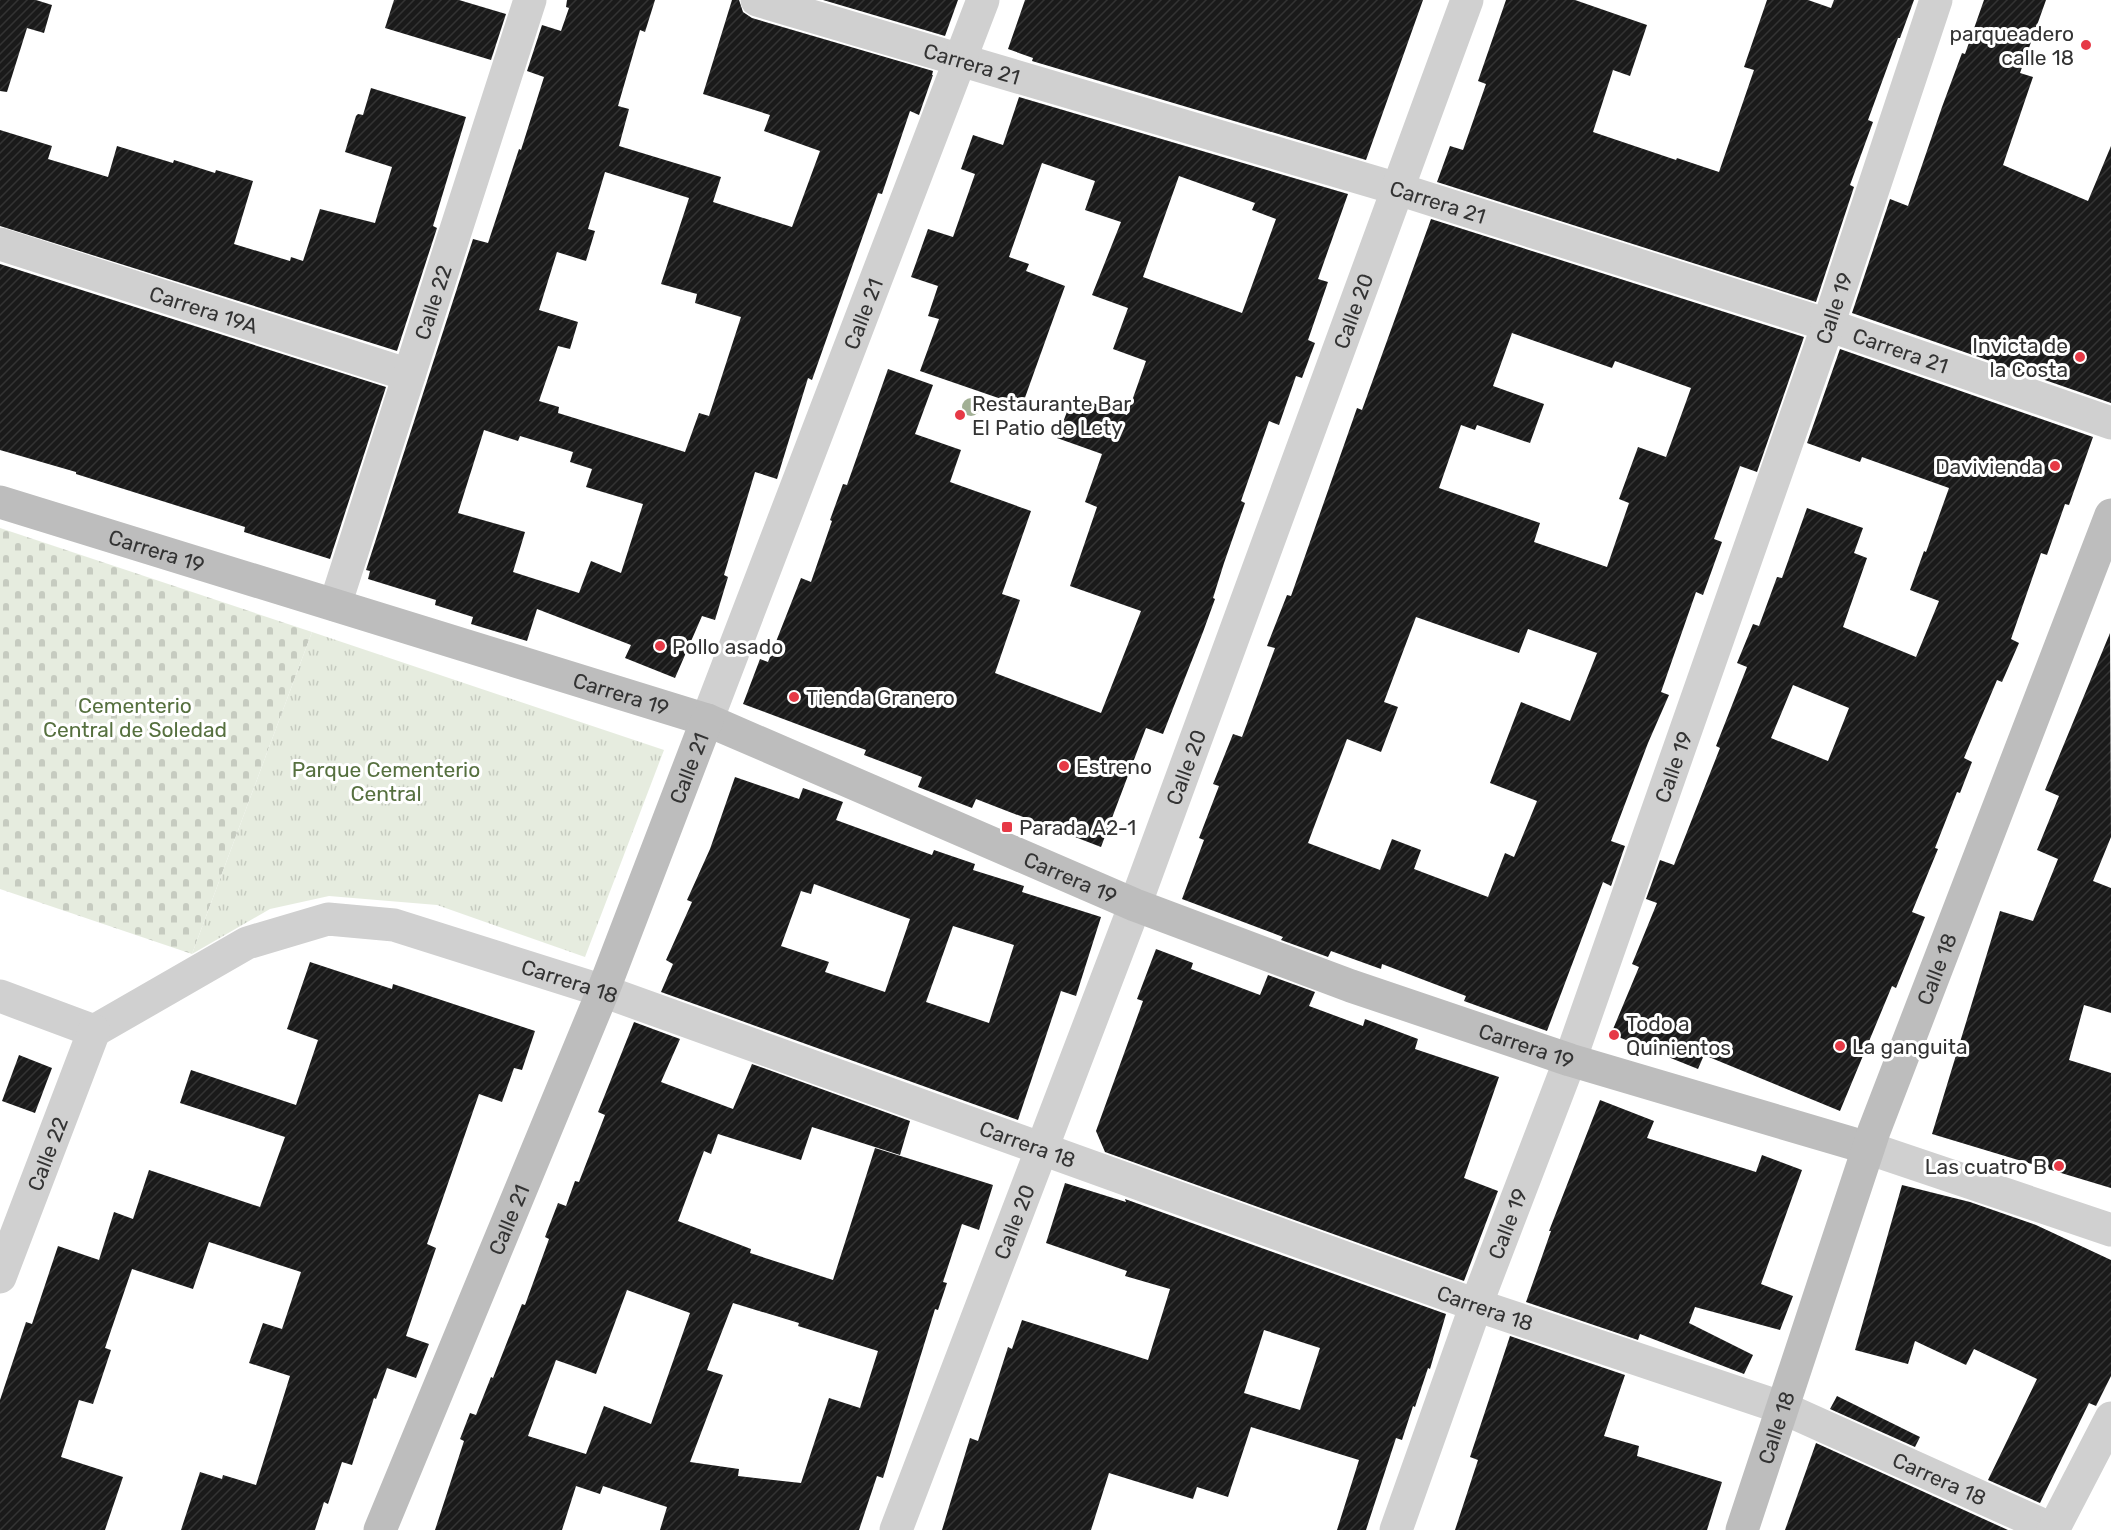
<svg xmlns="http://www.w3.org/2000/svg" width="2111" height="1530" viewBox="0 0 2111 1530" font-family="Rubik,sans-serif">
  <defs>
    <pattern id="cemetery-stones" width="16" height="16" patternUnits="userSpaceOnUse" patternTransform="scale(1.5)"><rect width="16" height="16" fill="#e6ecdf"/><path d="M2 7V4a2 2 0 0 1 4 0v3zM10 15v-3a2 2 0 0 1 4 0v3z" fill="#c6cbc0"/></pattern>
    <pattern id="park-tufts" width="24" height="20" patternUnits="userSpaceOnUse" patternTransform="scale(1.5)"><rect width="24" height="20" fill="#e6ecdf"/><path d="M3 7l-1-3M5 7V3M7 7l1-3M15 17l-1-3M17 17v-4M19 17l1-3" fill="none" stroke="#c6cbc0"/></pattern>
    <pattern id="building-hatch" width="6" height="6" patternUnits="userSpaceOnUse" patternTransform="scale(1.5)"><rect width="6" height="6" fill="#1a1a1a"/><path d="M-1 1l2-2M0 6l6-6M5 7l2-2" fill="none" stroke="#333"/></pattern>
  </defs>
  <rect width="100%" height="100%" fill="#fff"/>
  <!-- cemetery -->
  <polygon fill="url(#cemetery-stones)" points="0,528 312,632 192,954 0,889"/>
  <!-- park -->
  <polygon fill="url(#park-tufts)" points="312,632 664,750 585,957 437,905 329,896 270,909 192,954"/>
  <!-- building -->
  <g fill="url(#building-hatch)" fill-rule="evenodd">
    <polygon points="0,0 36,0 52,5 44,33 27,28 7,92 0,91"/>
    <polygon points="394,0 459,0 506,14 491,60 385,28"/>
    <path d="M567 0H655L645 32 640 30 618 106 629 109 619 146 721 177 713 202 792 227 820 151 764 131 770 115 703 94 732 0H739L743 12 752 18 933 71 932 75H933L919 115 910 111 882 194 878 193 812 380 808 378 777 479 755 472 724 575 728 577 715 620 702 616 675 678 625 658 631 645 537 609 527 641 471 624 473 617 435 605 436 600 368 579 370 571 366 570 473 239 488 243 519 149 521 150 544 77 527 71 542 25 561 31 569 8 566 7ZM605 172 689 198 661 284 697 294 695 303 741 317 709 416 699 413 685 452 558 413 559 407 539 401 558 346 570 349 578 322 539 310 557 252 586 261 595 231 588 229ZM484 430 518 441 520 436 573 452 570 462 592 469 586 487 643 504 621 573 591 561 579 593 513 572 525 532 458 513Z"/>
    <polygon points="823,0 958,0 945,36"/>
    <polygon points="1025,0 1423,0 1366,160 1032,61 1033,58 1008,49"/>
    <polygon points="1506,0 1575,0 1647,25 1630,76 1613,70 1593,132 1676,160 1677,158 1719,172 1754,70 1744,67 1767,0 1808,0 1831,8 1834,0 1914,0 1900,38 1898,38 1868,120 1873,122 1850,185 1854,187 1816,302 1437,182 1450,146 1463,150 1486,84 1478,81"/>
    <polygon points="1984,0 2046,0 2020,73 2033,77 2003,165 2088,201 2111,146 2111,403 1852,313 1890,199 1908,206 1942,107 1962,53 1965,54"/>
    <polygon points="371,88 466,117 433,226 437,228 397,351 0,226 0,130 52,146 48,159 108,177 117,146 173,163 174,160 215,173 216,170 253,181 234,244 290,261 291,257 303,261 320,209 375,223 392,167 345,152 356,116 358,114 363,115"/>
    <path d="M1019 97 1348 194 1318 279 1328 282 1308 340 1315 343 1302 378 1296 376 1279 425 1269 421 1241 501 1245 503 1224 563 1213 598 1215 599 1203 632 1163 734 1146 728 1101 847 976 799 972 808 918 787 922 777 864 755 866 750 743 704 760 659 768 662 801 578 811 582 832 521 830 520 843 484 847 485 888 369 933 385 915 434 961 450 950 482 1031 511 1002 594 1020 600 995 673 1101 713 1141 611 1070 586 1097 507 1085 502 1102 454 1057 438 1073 396 1127 415 1146 361 1113 349 1128 308 1092 295 1121 222 1085 210 1095 181 1042 163 1009 257 1029 264 1026 271 1065 286 1022 406 920 371 939 319 928 316 938 286 911 277 928 229 953 237 975 174 961 169 973 135 1003 145ZM1179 176 1255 203 1252 210 1276 219 1242 313 1143 277Z"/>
    <path d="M1431 219 1804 337 1757 472 1740 466 1714 539 1722 542 1703 595 1696 592 1661 692 1669 695 1648 743 1611 841 1625 846 1611 886 1603 882 1547 1031 1464 1001 1466 996 1382 964 1381 969 1331 951 1328 957 1281 940 1283 937 1182 899 1204 840 1199 838 1219 786 1213 784 1233 734 1242 737 1275 648 1267 646 1287 595 1291 596 1357 408 1362 410ZM1512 333 1612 368 1615 361 1691 388 1666 457 1638 447 1619 499 1629 503 1607 567 1534 542 1540 523 1439 488 1461 425 1475 430 1477 425 1530 443 1544 404 1493 386ZM1416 617 1519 653 1528 629 1597 653 1570 721 1521 702 1490 783 1537 801 1514 857 1505 853 1488 897 1414 869 1421 850 1392 839 1380 870 1308 843 1347 739 1381 752 1398 707 1384 702Z"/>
    <polygon points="0,264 386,387 330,559 244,532 245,527 76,474 76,472 0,450"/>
    <path d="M1840 349 2093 437 2069 505 2065 504 2047 555 2041 553 2011 639 2019 643 2002 682 1997 680 1964 758 1972 762 1960 793 1957 792 1935 848 1938 849 1912 912 1925 917 1896 988 1892 986 1840 1111 1704 1055 1698 1069 1611 1034 1639 967 1632 964 1657 903 1646 899 1660 860 1674 865 1720 748 1716 746 1747 667 1737 663 1753 624 1759 626 1777 577 1782 578 1807 508 1863 528 1854 553 1867 558 1843 627 1916 657 1939 601 1910 590 1924 551 1926 552 1949 488 1862 457 1860 462 1807 443ZM1793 685 1849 708 1828 761 1771 738Z"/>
    <polygon points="2110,633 2111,837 2093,881 2111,888 2111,1013 2084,1005 2069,1060 2111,1073 2111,1188 1932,1134 2000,911 2033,921 2058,859 2037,850 2059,796 2045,790"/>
    <path d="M735 777 799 799 803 788 843 802 836 820 932 855 934 850 975 864 973 870 1024 886 1022 892 1101 917 1076 996 1061 991 1018 1120 661 992 673 964 666 960 692 902 687 900 710 849ZM814 884 910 919 885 992 825 972 829 962 781 946 801 891 811 894ZM953 926 1014 945 989 1023 926 1002Z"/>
    <polygon points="1156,949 1193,963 1191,969 1260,995 1268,975 1315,992 1309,1006 1363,1026 1365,1019 1418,1039 1415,1049 1499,1077 1464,1178 1498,1191 1464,1281 1105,1152 1096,1131 1143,1001 1137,999"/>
    <polygon points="310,962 392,989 393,984 535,1031 522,1070 514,1068 502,1102 479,1094 427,1244 436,1248 406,1336 429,1344 416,1378 387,1368 376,1399 374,1398 352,1465 342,1462 328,1504 324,1502 315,1530 181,1530 200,1472 222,1479 223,1475 256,1485 290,1376 249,1363 263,1323 282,1329 301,1272 209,1242 193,1289 132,1269 105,1348 111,1350 93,1404 79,1400 61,1457 123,1477 105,1530 0,1530 0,1400 26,1322 32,1324 58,1246 99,1260 114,1212 133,1219 149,1170 260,1207 285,1137 180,1103 191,1070 296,1105 318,1040 287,1029"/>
    <path d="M634 1022 680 1039 661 1082 733 1109 752 1064 910 1121 900 1155 812 1127 801 1160 718 1134 711 1154 704 1151 678 1221 751 1249 750 1253 833 1280 875 1148 993 1185 979 1230 962 1224 943 1282 947 1283 938 1310 935 1309 883 1478 877 1476 859 1530H660L667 1507 603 1486 600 1494 576 1486 562 1530H435L464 1441 460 1439 470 1413 476 1415 491 1377 493 1378 522 1304 525 1305 549 1239 545 1237 558 1203 566 1206 575 1181 579 1182 605 1115 598 1112ZM627 1290 690 1313 651 1424 604 1406 586 1454 528 1436 556 1360 596 1374ZM733 1303 799 1323 798 1326 878 1351 860 1408 829 1398 801 1483 738 1476 739 1469 690 1462 723 1375 707 1370Z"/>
    <polygon points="19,1055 52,1068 35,1113 2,1101"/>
    <polygon points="1600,1100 1654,1121 1647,1138 1756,1172 1762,1155 1802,1170 1761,1284 1793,1296 1780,1330 1695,1307 1689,1323 1753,1355 1744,1374 1640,1334 1638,1340 1526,1302 1551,1231 1549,1231"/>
    <path d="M1065 1183 1126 1202 1125 1199 1446 1314 1430 1369 1428 1368 1415 1407 1413 1406 1402 1440 1396 1438 1366 1530H1337L1359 1460 1251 1427 1228 1497 1197 1487 1193 1499 1109 1473 1091 1530H942L970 1438 978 1441 1008 1347 1012 1349 1022 1320 1148 1360 1170 1289 1125 1276 1127 1271 1046 1243ZM1264 1330 1320 1348 1300 1410 1244 1393Z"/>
    <polygon points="1902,1185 1970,1202 2036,1225 2111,1260 2111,1376 2096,1406 2089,1403 2040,1503 1988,1480 2037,1379 1974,1349 1966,1365 1915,1341 1908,1364 1855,1350"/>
    <polygon points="1510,1336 1625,1375 1604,1436 1639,1446 1637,1456 1722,1482 1707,1530 1455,1530 1478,1460 1470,1457"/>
    <polygon points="1837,1396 1920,1437 1915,1447 1830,1409"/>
    <polygon points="1816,1443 2008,1530 1785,1530"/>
  </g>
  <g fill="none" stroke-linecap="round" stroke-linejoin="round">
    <!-- street -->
    <g stroke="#d0d0d0" stroke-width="33">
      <path id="s1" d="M757 0 1398 189 1828 325 2111 423"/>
      <path id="s2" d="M0 244 409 375"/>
      <path id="s3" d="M335 605 530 0"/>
      <path id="s4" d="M707 720 983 0"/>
      <path id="s5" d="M0 996 94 1031 247 943 328 919 394 925 603 991 1476 1305 1783 1408 2054 1530"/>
      <polyline points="1868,1148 2111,1230"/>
      <path id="s6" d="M0 1277 94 1031"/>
      <path id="s7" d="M896 1530 1135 905 1467 0"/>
      <path id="s8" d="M1396 1530 1476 1305 1570 1060 1828 325 1936 0"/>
      <polyline points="2053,1530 2111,1418"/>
    </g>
    <!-- secondary -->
    <g stroke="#bdbdbd" stroke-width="33">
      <path id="s9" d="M0 502 707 720 1135 905 1351 986 1570 1060 1868 1148"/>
      <path id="s10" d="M380 1530 603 991 707 720"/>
      <path id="s11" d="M1742 1530 1874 1131 2111 515"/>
    </g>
  </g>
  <!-- trees -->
  <circle fill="#a2b095" cx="971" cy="407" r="9"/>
  <!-- markers -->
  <g fill="#e63946" stroke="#fff" stroke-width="2">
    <circle cx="2086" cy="45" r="6"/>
    <circle cx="2080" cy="357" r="6"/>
    <circle cx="960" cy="415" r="6"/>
    <circle cx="2055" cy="466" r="6"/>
    <circle cx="660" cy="646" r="6"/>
    <circle cx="794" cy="697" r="6"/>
    <circle cx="1064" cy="766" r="6"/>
    <rect x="1001" y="821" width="12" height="12" rx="3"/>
    <circle cx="1614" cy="1035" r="6"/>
    <circle cx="1840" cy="1046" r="6"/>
    <circle cx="2059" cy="1166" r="6"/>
  </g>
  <g text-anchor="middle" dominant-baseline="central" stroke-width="6" stroke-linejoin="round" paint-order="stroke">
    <!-- poi labels -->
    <g font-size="21" fill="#333" stroke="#fff" text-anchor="start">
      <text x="2074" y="33" text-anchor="end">parqueadero<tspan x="2074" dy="24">calle 18</tspan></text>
      <text x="2068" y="345" text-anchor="end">Invicta de<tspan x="2068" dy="24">la Costa</tspan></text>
      <text x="972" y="403">Restaurante Bar<tspan x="972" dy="24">El Patio de Lety</tspan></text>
      <text x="2043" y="466" text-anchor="end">Davivienda</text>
      <text x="672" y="646">Pollo asado</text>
      <text x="806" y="697">Tienda Granero</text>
      <text x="1076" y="766">Estreno</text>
      <text x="1019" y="827">Parada A2-1</text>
      <text x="1626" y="1023">Todo a<tspan x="1626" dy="24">Quinientos</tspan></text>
      <text x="1852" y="1046">La ganguita</text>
      <text x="2047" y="1166" text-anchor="end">Las cuatro B</text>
    </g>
    <!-- street labels -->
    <g font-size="21" fill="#333" stroke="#fff">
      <text stroke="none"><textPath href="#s1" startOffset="224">Carrera 21</textPath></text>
      <text stroke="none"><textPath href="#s1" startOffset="710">Carrera 21</textPath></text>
      <text stroke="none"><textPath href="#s3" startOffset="318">Calle 22</textPath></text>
      <text stroke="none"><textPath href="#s8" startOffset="1298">Calle 19</textPath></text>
      <text stroke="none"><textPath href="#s2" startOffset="214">Carrera 19A</textPath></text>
      <text stroke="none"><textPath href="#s7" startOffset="1302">Calle 20</textPath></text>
      <text stroke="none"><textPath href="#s4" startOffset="435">Calle 21</textPath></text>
      <text stroke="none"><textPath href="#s1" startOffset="1196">Carrera 21</textPath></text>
      <text stroke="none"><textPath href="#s9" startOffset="164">Carrera 19</textPath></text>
      <text stroke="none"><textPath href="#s9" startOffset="650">Carrera 19</textPath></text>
      <text stroke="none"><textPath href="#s7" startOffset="816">Calle 20</textPath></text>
      <text stroke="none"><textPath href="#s8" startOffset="812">Calle 19</textPath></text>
      <text stroke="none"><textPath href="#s10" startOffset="822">Calle 21</textPath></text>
      <text stroke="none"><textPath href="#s9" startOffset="1136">Carrera 19</textPath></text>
      <text stroke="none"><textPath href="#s11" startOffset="594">Calle 18</textPath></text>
      <text stroke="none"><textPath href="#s5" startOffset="612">Carrera 18</textPath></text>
      <text stroke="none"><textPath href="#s9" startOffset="1622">Carrera 19</textPath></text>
      <text stroke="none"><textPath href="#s5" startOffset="1098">Carrera 18</textPath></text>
      <text stroke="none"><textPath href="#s6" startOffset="132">Calle 22</textPath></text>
      <text stroke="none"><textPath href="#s10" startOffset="336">Calle 21</textPath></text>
      <text stroke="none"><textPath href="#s7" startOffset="330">Calle 20</textPath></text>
      <text stroke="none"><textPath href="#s8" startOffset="326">Calle 19</textPath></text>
      <text stroke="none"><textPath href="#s5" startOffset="1584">Carrera 18</textPath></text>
      <text stroke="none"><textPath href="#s11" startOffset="108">Calle 18</textPath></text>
      <text stroke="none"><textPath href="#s5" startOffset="2070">Carrera 18</textPath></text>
    </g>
    <!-- park labels -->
    <g font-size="21" fill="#56703f" stroke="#fff">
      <text x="135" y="705">Cementerio<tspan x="135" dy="24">Central de Soledad</tspan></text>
      <text x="386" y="769">Parque Cementerio<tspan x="386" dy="24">Central</tspan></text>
    </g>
  </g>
</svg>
